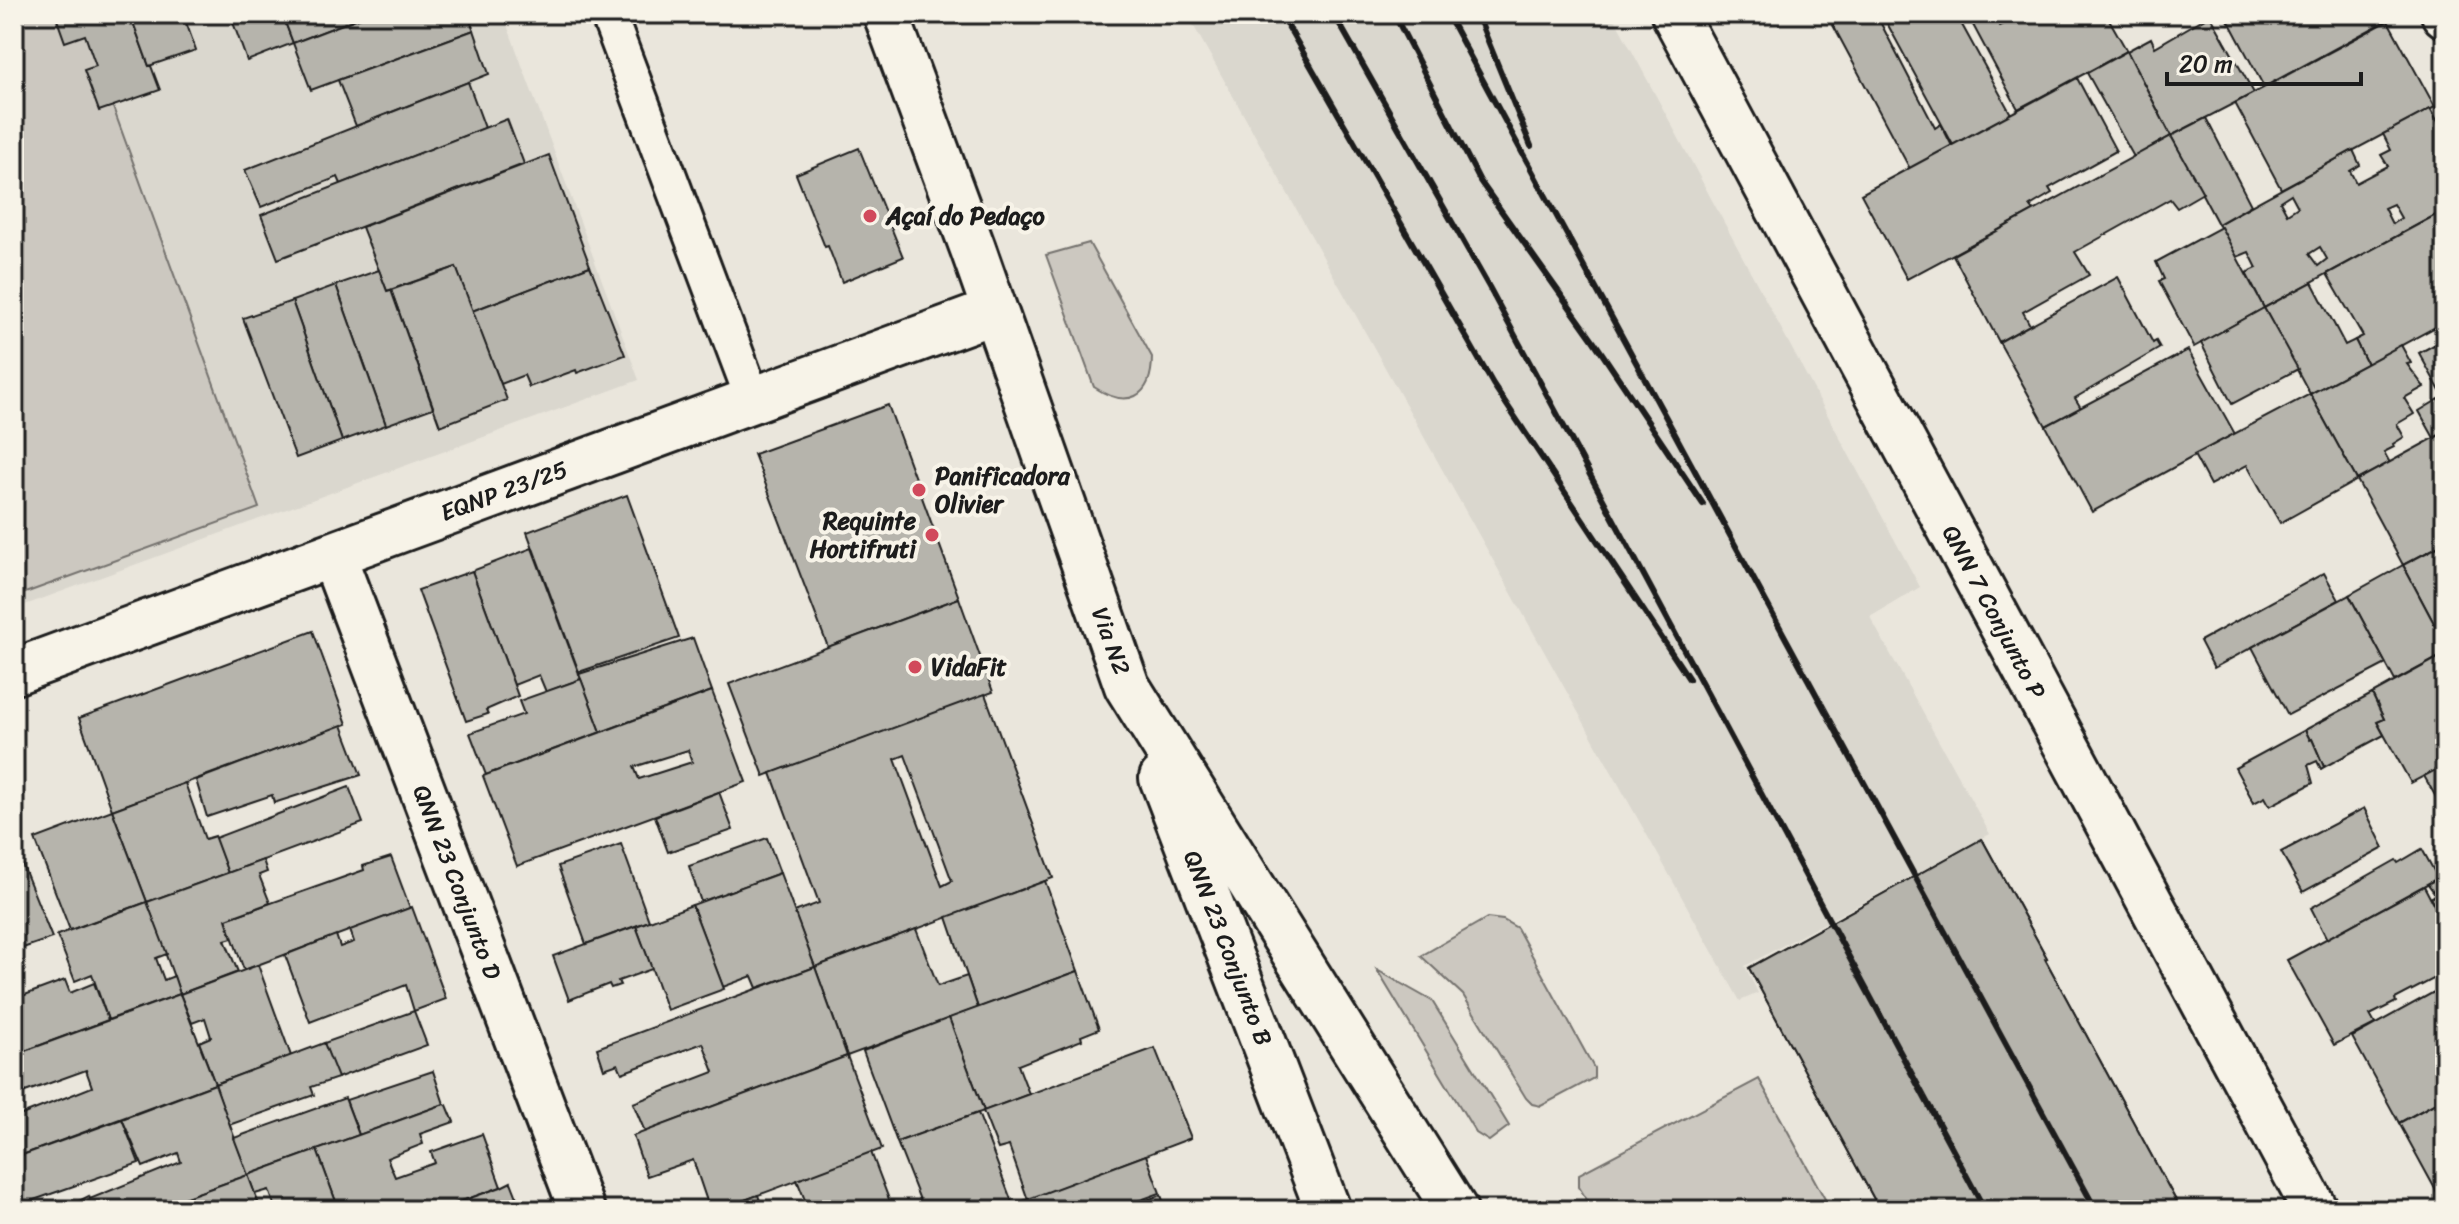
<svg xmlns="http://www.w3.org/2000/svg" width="2459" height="1224" viewBox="0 0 2459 1224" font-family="Sriracha,sans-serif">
  <rect width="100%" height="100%" fill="#eae6dc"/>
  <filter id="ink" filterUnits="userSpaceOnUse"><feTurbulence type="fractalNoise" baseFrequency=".0125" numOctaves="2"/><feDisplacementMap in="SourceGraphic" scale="16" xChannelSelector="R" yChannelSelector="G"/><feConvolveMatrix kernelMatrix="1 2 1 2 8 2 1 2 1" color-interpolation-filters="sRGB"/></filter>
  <g filter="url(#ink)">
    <!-- built -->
    <g fill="#dad7ce">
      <polygon points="14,14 503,14 639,380 14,609"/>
      <polygon points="1187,14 1612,14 1920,587 1870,617 1990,834 1745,966 1758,993 1740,1001"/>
    </g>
    <!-- green -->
    <g fill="#ccc8c0" stroke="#74726e" stroke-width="2">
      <polygon points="14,14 79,14 259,508 14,597"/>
      <path d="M1089 243 1152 357C1152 399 1127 409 1094 387L1046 255Z"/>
      <polygon points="1487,918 1503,920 1517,928 1594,1068 1594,1078 1541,1106 1532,1104 1526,1098 1463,995 1421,956"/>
      <polygon points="1377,970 1432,1001 1509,1126 1489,1141 1476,1133"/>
      <polygon points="1759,1079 1831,1210 1593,1210 1579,1187 1579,1174"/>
    </g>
    <!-- building -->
    <g fill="#b6b4ac" stroke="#1c1c1c" stroke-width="2" fill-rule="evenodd">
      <polygon points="55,14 130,14 149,66 151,66 160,90 99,111 84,70 96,66 85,35 65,42"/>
      <polygon points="130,14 183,14 196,50 149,66"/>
      <polygon points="230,14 282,14 293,43 247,61"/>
      <polygon points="282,14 369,14 293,43"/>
      <polygon points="369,14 467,14 474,30 311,90 293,43"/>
      <polygon points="1827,14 1876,14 1935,128 1941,124 1952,146 1910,169"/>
      <polygon points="1882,14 1956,14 2011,114 1953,145"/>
      <polygon points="2025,14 2106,14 2127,51 2018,109 1973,25 1994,15 2000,26"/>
      <polygon points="2225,14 2399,14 2264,87"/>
      <polygon points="2210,15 2254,93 2171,136 2127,51 2151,38 2155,47"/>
      <polygon points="2388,21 2435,107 2281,189 2235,103"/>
      <polygon points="474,30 489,74 356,126 338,80"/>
      <polygon points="2127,51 2171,136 2134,157 2087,73"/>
      <polygon points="2077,78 2116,151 2049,188 2052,193 2030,206 2034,211 1907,279 1861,194"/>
      <polygon points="468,82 485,128 341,184 338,177 261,207 245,170"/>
      <path d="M2430 109 2445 135V210L2264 308 2246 273 2257 268 2249 252 2237 257 2218 224 2353 150 2360 165 2350 171 2356 183 2388 166 2381 155 2391 150 2383 134ZM2291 194 2298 207 2287 214 2280 201ZM2393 204 2401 218 2392 224 2384 208ZM2320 247 2327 259 2318 266 2309 254Z"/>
      <polygon points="2206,118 2251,205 2218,224 2171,136"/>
      <polygon points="507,119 524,164 278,259 261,215"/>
      <polygon points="2171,136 2203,193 2177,208 2170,199 2075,252 2089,275 2023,312 2030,325 1999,342 1953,255"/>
      <polygon points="859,148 903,257 842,282 828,246 825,247 796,174"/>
      <polygon points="549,155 590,266 472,311 456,267 387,291 362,227"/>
      <polygon points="2445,210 2445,322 2367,364 2355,340 2363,336 2327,274"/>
      <polygon points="2221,227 2264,308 2194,347 2159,281 2164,279 2156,262"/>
      <polygon points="590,266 625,355 577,373 576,370 529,387 524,375 501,384 472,311"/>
      <polygon points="456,267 507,400 440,426 391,290"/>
      <polygon points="379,270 387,291 391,290 433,408 386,425 336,285"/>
      <polygon points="2118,277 2153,343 2156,341 2160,348 2075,398 2081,408 2046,426 1999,342"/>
      <polygon points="2312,282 2345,345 2355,340 2367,364 2310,394 2264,308"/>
      <polygon points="336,285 386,425 342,441 292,301"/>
      <polygon points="292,301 342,441 296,458 243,318"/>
      <polygon points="2264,308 2298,369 2232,404 2201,343"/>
      <polygon points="2445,339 2445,400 2419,353"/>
      <polygon points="2401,345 2411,363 2407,364 2424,387 2404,398 2414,414 2397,424 2404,437 2393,444 2394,447 2384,452 2390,463 2357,480 2310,394"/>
      <polygon points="2188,350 2235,434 2092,512 2046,426"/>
      <polygon points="2310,394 2357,480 2280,523 2247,465 2210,485 2194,455"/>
      <polygon points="2439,399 2441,404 2445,402 2445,432 2434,438 2419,411"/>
      <polygon points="888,405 959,598 828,647 754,454"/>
      <polygon points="2445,432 2445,543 2403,565 2357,480"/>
      <polygon points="627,495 679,638 579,672 527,532"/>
      <polygon points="2445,543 2445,644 2403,565"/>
      <polygon points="532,548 581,679 546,692 539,675 514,685 472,571"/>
      <polygon points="2403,565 2445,644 2445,654 2395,681 2349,595"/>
      <polygon points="472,571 518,696 486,710 488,714 466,721 418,590"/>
      <polygon points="2324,573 2339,600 2214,668 2200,641"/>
      <polygon points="2349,595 2386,664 2288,715 2252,647"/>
      <polygon points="959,598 993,692 764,776 729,684"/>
      <polygon points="313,631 347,724 112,810 79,718"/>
      <polygon points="693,638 712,691 601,732 579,674"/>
      <polygon points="2445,654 2445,765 2411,783 2377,722 2384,719 2372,694"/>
      <polygon points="581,679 601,732 486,775 470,733 524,714 519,701"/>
      <path d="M712 691 746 782 517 866 483 776ZM688 750 692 762 639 779 634 767Z"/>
      <path d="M985 694 1053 878 815 967 794 912 819 903 771 773ZM905 755 952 881 942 886 895 759Z"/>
      <polygon points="2372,694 2384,719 2377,722 2384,735 2324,767 2312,739 2310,740 2305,730"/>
      <polygon points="342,725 361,775 274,803 272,795 207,817 196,780"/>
      <polygon points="2305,730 2310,740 2312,739 2324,767 2321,769 2317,761 2308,765 2313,783 2270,806 2265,797 2254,803 2235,768"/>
      <polygon points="2445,765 2445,813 2424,776"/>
      <polygon points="185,783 205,839 215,836 228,873 147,902 112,810"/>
      <polygon points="349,787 363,823 228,873 215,838"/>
      <polygon points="719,792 733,830 668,852 655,816"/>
      <polygon points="2364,808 2384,848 2303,892 2281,852"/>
      <polygon points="112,810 147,902 70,930 35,839"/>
      <polygon points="767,838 780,873 701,902 689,866"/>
      <polygon points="1982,839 2047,958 2045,959 2181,1210 1880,1210 1749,968"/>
      <polygon points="1982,839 2047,958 2045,959 2181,1210 1880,1210 1749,968"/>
      <polygon points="621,844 649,921 586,944 558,866"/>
      <polygon points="2422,849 2438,878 2327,939 2311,908 2396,860 2398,863"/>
      <polygon points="19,856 52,938 14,951 14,907 17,906 14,898 14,858"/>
      <polygon points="391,857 410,908 244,970 226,919 364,870 363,866"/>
      <polygon points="263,860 267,872 259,875 270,903 226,919 232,938 225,940 238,972 180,994 147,902"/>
      <polygon points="780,873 815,967 757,988 752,976 723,987 692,905"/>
      <polygon points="2445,874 2445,926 2430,898 2436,895 2428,884"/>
      <polygon points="1045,881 1078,971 978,1008 947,917"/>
      <polygon points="2424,886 2445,926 2445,973 2395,999 2396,1002 2370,1015 2375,1024 2334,1045 2287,960"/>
      <polygon points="147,902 167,954 156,958 164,980 174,976 180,994 108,1020 92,974 75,981 57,935"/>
      <polygon points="692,905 724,989 667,1010 636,926"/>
      <polygon points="412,907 446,999 414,1011 406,985 310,1022 285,955 336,935 340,947 354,942 350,930"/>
      <polygon points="636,926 652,969 618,981 620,985 611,988 609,984 569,1000 553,956"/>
      <polygon points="916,929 938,986 967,976 978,1008 847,1056 815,967"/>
      <polygon points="258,965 291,1056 215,1084 199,1042 211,1037 205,1018 192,1023 180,994"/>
      <polygon points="815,967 847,1056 645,1132 633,1103 714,1072 703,1043 622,1073 618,1064 604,1069 597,1048"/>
      <polygon points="1078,971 1099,1029 1081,1036 1082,1040 1018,1065 1029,1094 984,1111 949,1018"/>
      <polygon points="65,980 70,993 94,983 108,1020 14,1055 14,999"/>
      <polygon points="2445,986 2445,1080 2442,1082 2445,1088 2445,1098 2399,1123 2352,1037"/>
      <polygon points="180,994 215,1084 14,1158 14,1118 92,1087 86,1070 14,1096 14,1055"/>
      <polygon points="414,1011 427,1045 337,1078 324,1043"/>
      <polygon points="949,1018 984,1111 897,1142 863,1051"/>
      <polygon points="324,1043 338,1078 311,1087 314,1095 229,1125 215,1084"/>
      <polygon points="1155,1048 1191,1138 1028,1200 1009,1146 998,1149 983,1111"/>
      <polygon points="847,1056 882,1149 718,1210 710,1210 693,1160 647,1176 633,1136"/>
      <polygon points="433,1071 444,1104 359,1135 346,1100"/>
      <polygon points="215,1084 248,1175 151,1210 76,1210 80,1208 77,1202 89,1196 90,1199 181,1162 178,1153 143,1167 122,1119"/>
      <polygon points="345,1098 359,1135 248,1175 234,1138"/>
      <polygon points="2445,1098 2445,1207 2399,1123"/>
      <polygon points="444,1104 447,1105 454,1122 420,1134 423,1144 387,1158 395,1177 435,1163 431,1152 482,1134 501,1187 437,1210 339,1210 317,1150"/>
      <polygon points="978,1113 1013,1205 999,1210 924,1210 897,1142"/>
      <polygon points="122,1119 139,1163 14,1207 14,1158"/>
      <polygon points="317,1150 339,1210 336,1205 321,1210 276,1210 269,1190 255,1194 248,1175"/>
      <polygon points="871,1152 893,1210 809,1210 797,1180"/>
      <polygon points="1146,1155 1160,1193 1113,1210 1014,1210 1012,1205"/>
      <polygon points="248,1175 261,1210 163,1210 161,1206"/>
      <polygon points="511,1182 522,1210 437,1210 501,1187"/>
      <polygon points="758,1195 763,1210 718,1210"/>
      <polygon points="1161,1195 1166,1210 1118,1210"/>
    </g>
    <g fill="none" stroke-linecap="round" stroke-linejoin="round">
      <defs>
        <polyline id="lane" points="608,14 753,399"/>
        <g id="street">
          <polyline points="2444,14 2445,15"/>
          <polyline points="333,555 582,1210"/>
          <polyline points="14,672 994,311"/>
        </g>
        <g id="secondary">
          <polyline points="886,14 973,249 1127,686 1455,1210"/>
          <polyline points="1674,14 2315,1210"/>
          <polyline points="1162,778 1328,1210"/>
        </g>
      </defs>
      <!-- lane casing -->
      <use href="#lane" stroke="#1c1c1c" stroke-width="40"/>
      <!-- street casing -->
      <use href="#street" stroke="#1c1c1c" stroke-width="50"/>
      <!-- secondary casing -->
      <use href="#secondary" stroke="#1c1c1c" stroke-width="50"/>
      <!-- lane -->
      <use href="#lane" stroke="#f7f3e8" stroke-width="34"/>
      <!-- street -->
      <use href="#street" stroke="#f7f3e8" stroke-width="44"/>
      <!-- secondary -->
      <use href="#secondary" stroke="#f7f3e8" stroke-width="44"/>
      <!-- rail -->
      <g stroke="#1c1c1c" stroke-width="6">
        <polyline points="1281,14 1493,384 1689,679"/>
        <polyline points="1334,14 1489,287 1985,1210"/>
        <polyline points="1394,14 1480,181 1593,340 1703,504"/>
        <polyline points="1447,14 2096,1210"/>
        <polyline points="1477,14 1531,146"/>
      </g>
    </g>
  </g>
  <!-- markers -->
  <g fill="#d1495b" stroke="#f7f3e8" stroke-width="3">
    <circle cx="870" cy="216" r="8"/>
    <circle cx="919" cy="490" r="8"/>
    <circle cx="932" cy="535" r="8"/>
    <circle cx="915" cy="667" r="8"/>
  </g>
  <g text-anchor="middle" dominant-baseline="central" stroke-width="8" stroke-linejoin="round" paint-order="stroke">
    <!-- poi labels -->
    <g font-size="24" font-weight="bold" fill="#1c1c1c" stroke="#f7f3e8" text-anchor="start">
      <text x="886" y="216">Açaí do Pedaço</text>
      <text x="935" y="476">Panificadora<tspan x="935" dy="28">Olivier</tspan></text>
      <text x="916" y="521" text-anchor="end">Requinte<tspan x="916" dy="28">Hortifruti</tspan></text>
      <text x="931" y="667">VidaFit</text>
    </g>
    <!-- street labels -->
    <g font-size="24" fill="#1c1c1c" stroke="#f7f3e8">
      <text transform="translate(504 491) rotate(-20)">EQNP 23/25</text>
      <text transform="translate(1994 612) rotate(62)">QNN 7 Conjunto P</text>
      <text transform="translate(1111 641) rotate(70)">Via N2</text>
      <text transform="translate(457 882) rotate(69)">QNN 23 Conjunto D</text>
      <text transform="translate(1228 948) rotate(69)">QNN 23 Conjunto B</text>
    </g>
  </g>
  <!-- margin -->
  <rect width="2459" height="1224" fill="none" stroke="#f7f3e8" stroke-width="48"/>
  <rect x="24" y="24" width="2411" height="1176" fill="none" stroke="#1c1c1c" stroke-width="3" filter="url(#ink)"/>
  <!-- scale -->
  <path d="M2167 72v12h194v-12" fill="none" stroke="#1c1c1c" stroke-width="4"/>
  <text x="2179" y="72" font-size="24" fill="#1c1c1c" stroke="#f7f3e8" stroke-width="6" paint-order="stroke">20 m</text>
</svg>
